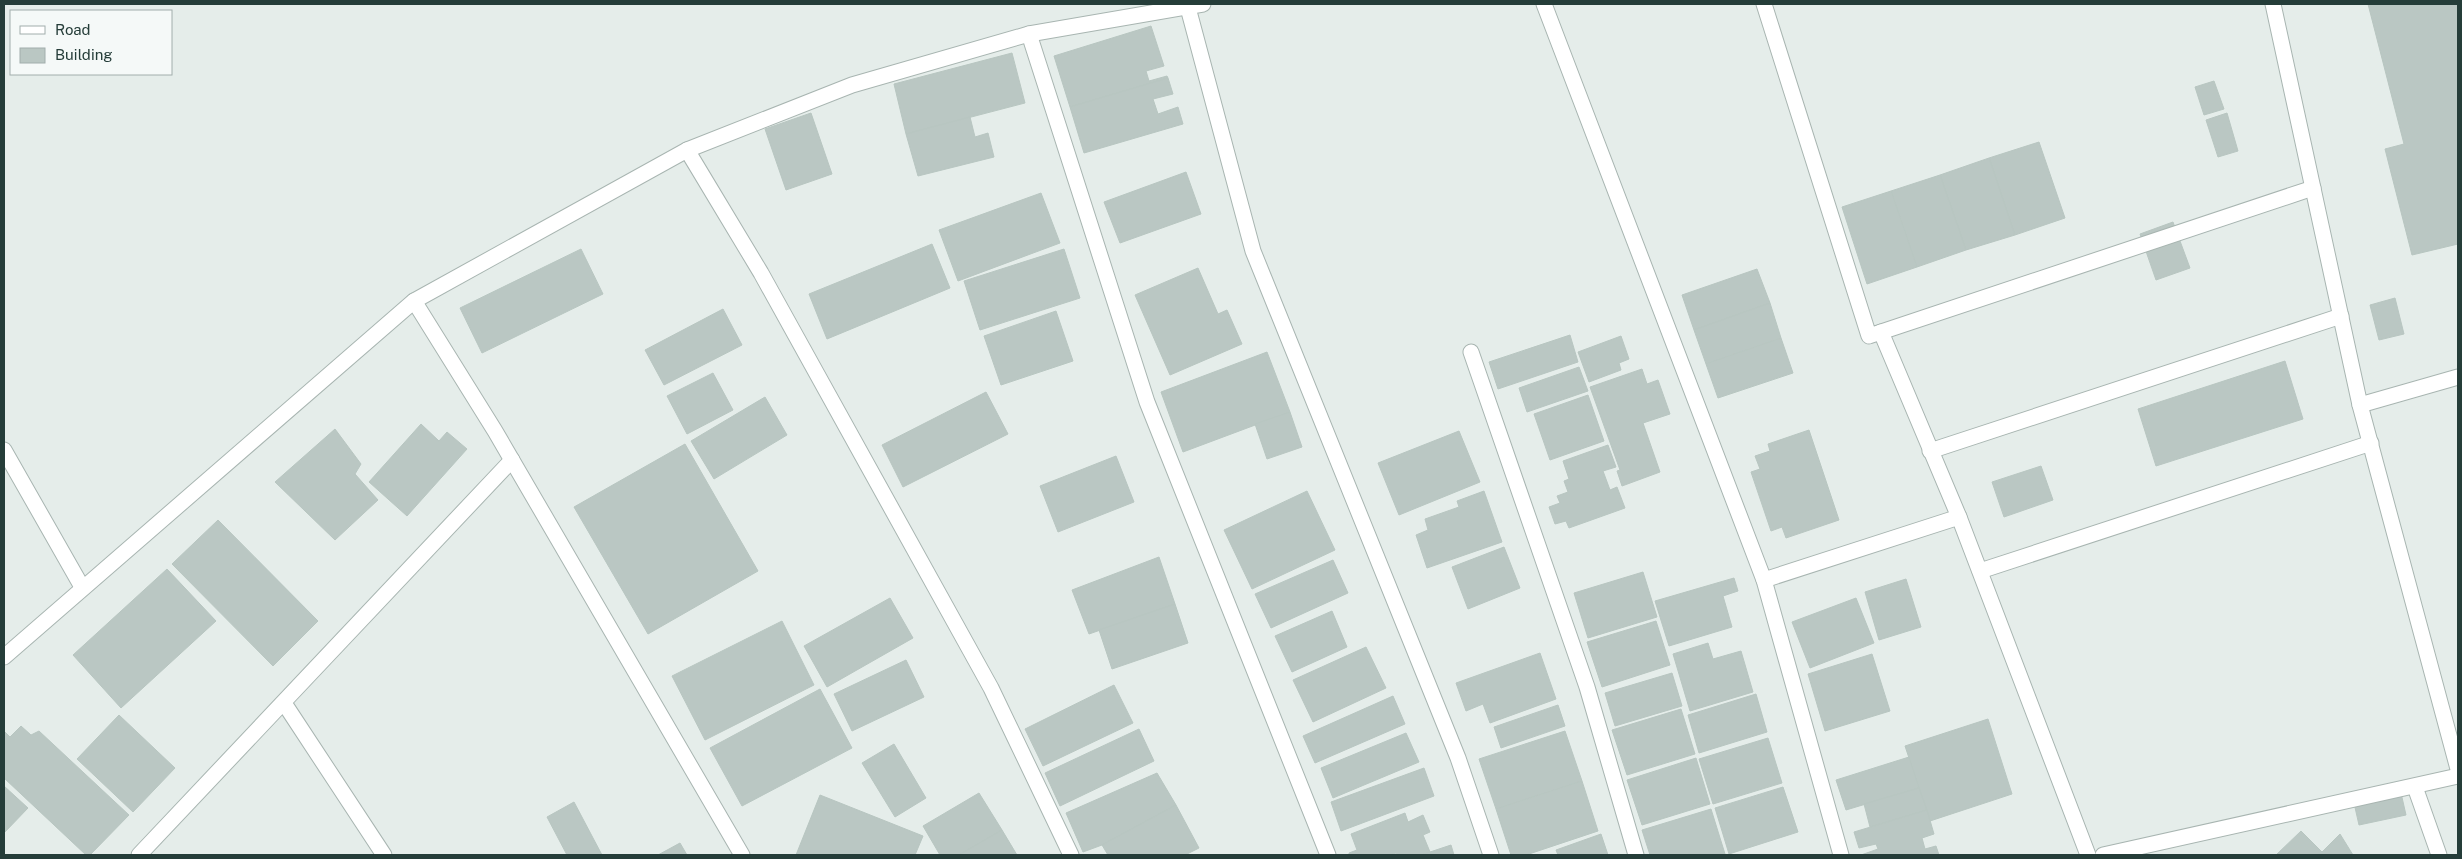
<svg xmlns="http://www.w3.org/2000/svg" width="2462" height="859" viewBox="0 0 2462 859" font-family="'Public Sans',sans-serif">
  <rect width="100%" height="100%" fill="#e5edea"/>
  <!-- building -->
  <g fill="#bac7c3" stroke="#b8c6c1">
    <polygon points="2368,4 2458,4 2458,244 2412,255 2385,149 2404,144"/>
    <polygon points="1151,26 1164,66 1146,71 1149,81 1167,76 1168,78 1070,107 1054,56"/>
    <polygon points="1012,53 1025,103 906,134 894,84"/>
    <polygon points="1168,78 1173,94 1153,99 1158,114 1178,107 1183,124 1084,153 1070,107"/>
    <polygon points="2214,81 2224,109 2204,115 2195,87"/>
    <polygon points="811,113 832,174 786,190 765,129"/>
    <polygon points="2227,113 2238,151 2218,157 2206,120"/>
    <polygon points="970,117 975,137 988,133 994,157 918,176 906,134"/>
    <polygon points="2039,142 2065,218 2015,235 1989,158"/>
    <polygon points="1989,158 2015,235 1966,250 1940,175"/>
    <polygon points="1186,172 1201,214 1120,243 1104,202"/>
    <polygon points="1940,175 1966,250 1917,267 1891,191"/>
    <polygon points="1891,191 1917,267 1867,284 1842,207"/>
    <polygon points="1041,193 1060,243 958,281 939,230"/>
    <polygon points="2173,222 2190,268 2156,280 2140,234"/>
    <polygon points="932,244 950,288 827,339 809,294"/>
    <polygon points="581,249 603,294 482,353 460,308"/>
    <polygon points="1064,249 1080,298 980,330 964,281"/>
    <polygon points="1198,268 1218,314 1227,310 1242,344 1170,375 1135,295"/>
    <polygon points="1757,269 1770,303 1694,330 1682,295"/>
    <polygon points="2395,298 2404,334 2379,340 2370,305"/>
    <polygon points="1770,303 1781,338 1706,364 1694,330"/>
    <polygon points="723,309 742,345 664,385 645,350"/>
    <polygon points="1056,311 1073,361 1001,385 984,336"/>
    <polygon points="1570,335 1578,362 1498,389 1489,362"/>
    <polygon points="1621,336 1629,359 1619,363 1621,370 1589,382 1578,352"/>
    <polygon points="1781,338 1793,373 1718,398 1706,364"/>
    <polygon points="1267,352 1290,412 1183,452 1161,392"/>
    <polygon points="2285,361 2303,419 2156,466 2138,409"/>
    <polygon points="1579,367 1588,391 1527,412 1519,388"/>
    <polygon points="1642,369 1647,384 1658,380 1670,414 1643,423 1660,472 1622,486 1617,471 1620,470 1590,387"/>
    <polygon points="713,373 733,410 687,434 667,396"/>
    <polygon points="986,392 1008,434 903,487 882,445"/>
    <polygon points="1588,395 1604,441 1550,460 1534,414"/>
    <polygon points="765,397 787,435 714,479 691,441"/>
    <polygon points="1290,412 1302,447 1267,459 1255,424"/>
    <polygon points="421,424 439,441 447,432 467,449 407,516 369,482"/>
    <polygon points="335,429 361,464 355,474 378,500 335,540 275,482"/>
    <polygon points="1809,430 1839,520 1786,538 1782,527 1771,531 1751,472 1760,469 1755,456 1770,451 1768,444"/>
    <polygon points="1459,431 1480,482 1399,515 1378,463"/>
    <polygon points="685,444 758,571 648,634 574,507"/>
    <polygon points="1608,445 1616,467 1603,471 1610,490 1617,487 1625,508 1569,528 1566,521 1555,524 1549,507 1560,503 1557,496 1568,492 1564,481 1569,479 1563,461"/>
    <polygon points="1116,456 1134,502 1058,532 1040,486"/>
    <polygon points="2041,466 2053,500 2004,517 1992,482"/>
    <polygon points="1307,491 1335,550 1252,589 1224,530"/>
    <polygon points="1484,491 1502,542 1427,568 1416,535 1428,530 1425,519 1459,507 1457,501"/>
    <polygon points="218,520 318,621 273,666 172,564"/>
    <polygon points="1504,547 1520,588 1468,609 1452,567"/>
    <polygon points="1159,557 1175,604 1089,634 1072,590"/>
    <polygon points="1333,560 1348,593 1271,628 1255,594"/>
    <polygon points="167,569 216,621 121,708 73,655"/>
    <polygon points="1643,572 1657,617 1588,638 1574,593"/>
    <polygon points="1734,578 1738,591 1723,596 1732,627 1669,646 1655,601"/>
    <polygon points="1906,579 1921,627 1879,640 1865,592"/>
    <polygon points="890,598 913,638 827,687 804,646"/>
    <polygon points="1856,598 1874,643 1810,668 1792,622"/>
    <polygon points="1175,604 1188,643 1112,669 1099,630"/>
    <polygon points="1332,611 1347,647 1292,672 1275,636"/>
    <polygon points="782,621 814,685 705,740 672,676"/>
    <polygon points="1656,621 1670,665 1602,687 1587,642"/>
    <polygon points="1708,643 1713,659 1741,651 1753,692 1690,711 1673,654"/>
    <polygon points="1366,647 1386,688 1313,722 1293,680"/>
    <polygon points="1540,653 1556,699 1490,723 1483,704 1466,711 1456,683"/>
    <polygon points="1872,654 1890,711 1825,731 1808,674"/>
    <polygon points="906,660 924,697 852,731 834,694"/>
    <polygon points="1672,673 1682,706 1615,726 1605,693"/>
    <polygon points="1114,685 1133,723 1043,766 1025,729"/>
    <polygon points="820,689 852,748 742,806 710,748"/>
    <polygon points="1756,694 1767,732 1699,753 1688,715"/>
    <polygon points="1393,696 1405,724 1315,763 1303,736"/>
    <polygon points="1558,705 1565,726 1501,748 1494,727"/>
    <polygon points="1681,709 1695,754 1627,775 1612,730"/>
    <polygon points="119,715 175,768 133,812 77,759"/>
    <polygon points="1988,719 2012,794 1930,821 1905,746"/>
    <polygon points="21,726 31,735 39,731 129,815 90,855 86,855 4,778 4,731 10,737"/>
    <polygon points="1139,729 1154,761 1060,806 1045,773"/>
    <polygon points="1565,731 1582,781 1496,809 1479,759"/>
    <polygon points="1406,733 1419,762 1333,798 1321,768"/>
    <polygon points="1768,738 1782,783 1713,804 1699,759"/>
    <polygon points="894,744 926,798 895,817 862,763"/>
    <polygon points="1909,757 1919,788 1846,810 1836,780"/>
    <polygon points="1696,758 1710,804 1642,825 1627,780"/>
    <polygon points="1424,768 1434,796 1341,831 1331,802"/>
    <polygon points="1157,773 1176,805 1102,845 1083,852 1066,813"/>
    <polygon points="1582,781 1598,831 1526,855 1511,855 1496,809"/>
    <polygon points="4,786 28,808 4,833"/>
    <polygon points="1783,787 1798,832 1729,854 1715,808"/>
    <polygon points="1919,788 1927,810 1870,827 1864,804"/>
    <polygon points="979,793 1002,830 959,855 940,855 923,826"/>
    <polygon points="2401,793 2406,815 2359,825 2354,803"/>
    <polygon points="820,795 923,836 915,855 796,855"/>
    <polygon points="574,802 602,855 567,855 547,817"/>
    <polygon points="1176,805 1199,848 1185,855 1108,855 1102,845"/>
    <polygon points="1711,809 1725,854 1650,855 1642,830"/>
    <polygon points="1927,810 1934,834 1922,838 1925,849 1936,846 1939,855 1861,855 1878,849 1876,844 1859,848 1854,832"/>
    <polygon points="1405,813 1408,822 1423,815 1430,832 1423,835 1430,852 1421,855 1397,855 1396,853 1391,855 1349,855 1349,853 1357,850 1351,834"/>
    <polygon points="1002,830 1017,855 959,855"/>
    <polygon points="2301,831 2322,852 2340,834 2353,855 2276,855"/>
    <polygon points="1601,834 1608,855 1558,855 1556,850"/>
    <polygon points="680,843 687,855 658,855"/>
    <polygon points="1451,845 1454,855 1421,855"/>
  </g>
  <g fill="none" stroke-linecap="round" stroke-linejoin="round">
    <defs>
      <g id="minor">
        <polyline points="1187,4 1253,251 1458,758 1491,855"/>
        <polyline points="1544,4 1764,580 1841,855"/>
        <polyline points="1764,4 1869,336 2313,188"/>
        <polyline points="2273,4 2360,405 2458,769"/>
        <polyline points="1029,34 1147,402 1328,855"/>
        <polyline points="687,150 761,273 991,688 1071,855"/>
        <polyline points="414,301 495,431 742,855"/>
        <polyline points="1881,332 1959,517 2088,855"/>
        <polyline points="1471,352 1587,687 1636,855"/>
        <polyline points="2360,405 2458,377"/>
        <polyline points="4,450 82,587"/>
        <polyline points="1930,451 2341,316"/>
        <polyline points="1980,571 2371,443"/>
        <polyline points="1764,580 1959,517"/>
        <polyline points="4,657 414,301 687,150 852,85 1029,34 1203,4"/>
        <polyline points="284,703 384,855"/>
        <polyline points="2415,787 2439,855"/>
        <polyline points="139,855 512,460"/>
        <polyline points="2103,855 2458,776"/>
      </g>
    </defs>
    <!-- minor casing -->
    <use href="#minor" stroke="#a8b5b1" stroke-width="17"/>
    <!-- minor -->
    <use href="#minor" stroke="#fff" stroke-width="15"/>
  </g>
  <!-- border -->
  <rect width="2462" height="859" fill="none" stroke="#253d39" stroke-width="10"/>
  <!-- legend -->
  <rect x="10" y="10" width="162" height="65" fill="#f5f9f8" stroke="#a2aeac"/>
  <rect x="20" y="26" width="25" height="8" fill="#ffffff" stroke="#a2aeac"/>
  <text x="55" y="35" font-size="15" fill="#253d39">Road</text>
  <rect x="20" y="48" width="25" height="15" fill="#bac7c3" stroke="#a2aeac"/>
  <text x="55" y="60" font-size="15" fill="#253d39">Building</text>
</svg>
